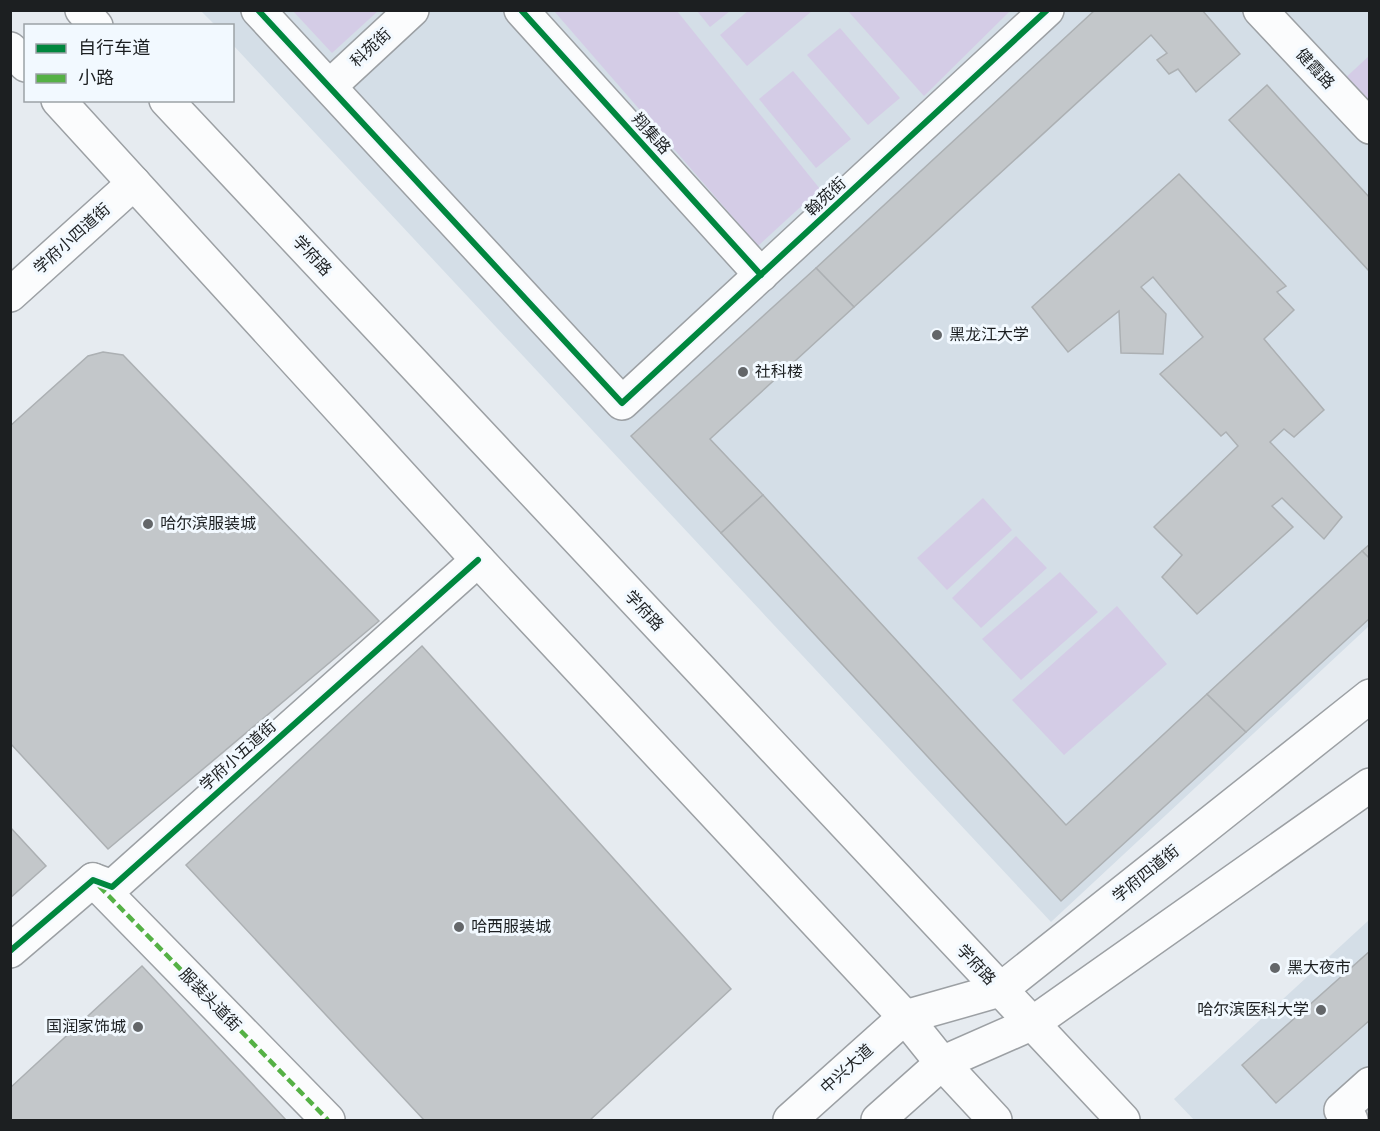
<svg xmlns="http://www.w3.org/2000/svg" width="1380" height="1131" viewBox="0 0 1380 1131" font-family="'Nunito Sans','Noto Sans SC',sans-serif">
  <rect width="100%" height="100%" fill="#e6ebf0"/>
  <!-- built -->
  <g fill="#d4dee7">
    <polygon points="201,11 1369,11 1369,626 1051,922 233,45 232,26 215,25"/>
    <polygon points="1369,920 1369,1120 1194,1120 1174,1099"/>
  </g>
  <!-- green -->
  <g fill="#d4cce6">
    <polygon points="749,10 812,10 812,11 747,66 720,35"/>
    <polygon points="293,11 378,11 332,53"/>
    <polygon points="554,11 677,11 820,189 758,246"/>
    <polygon points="697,11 730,11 710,27"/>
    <polygon points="848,11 1010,11 924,96"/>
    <polygon points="840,28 900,98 868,125 807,55"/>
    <polygon points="1369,56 1369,110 1342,81"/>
    <polygon points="793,71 851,139 816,168 759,99"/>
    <polygon points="983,498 1012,530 947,590 917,558"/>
    <polygon points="1016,536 1047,568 981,628 952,598"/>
    <polygon points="1060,572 1098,612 1021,680 982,639"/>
    <polygon points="1117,606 1167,664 1064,755 1012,700"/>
  </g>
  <!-- building -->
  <g fill="#c3c7ca" stroke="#acb0b3" stroke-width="1.5">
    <polygon points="1095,10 1202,10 1240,54 1196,92 1178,69 1169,74 1157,60 1167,53 1151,35 854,307 816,268"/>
    <polygon points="1267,85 1370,198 1370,272 1229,120"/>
    <polygon points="1179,174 1286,286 1277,292 1294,310 1264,339 1324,410 1294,437 1284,429 1270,442 1342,517 1324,539 1282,498 1272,506 1293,527 1197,614 1162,577 1182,555 1154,527 1238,446 1226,432 1221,436 1160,374 1203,337 1153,277 1141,287 1166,314 1163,354 1121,353 1119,311 1068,352 1032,307"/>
    <polygon points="816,268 854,307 710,439 763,495 721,533 631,436"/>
    <polygon points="103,352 123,355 379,621 108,849 10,743 10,426 88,356"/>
    <polygon points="763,495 1066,825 1207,694 1246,732 1061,901 721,533"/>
    <polygon points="1370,544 1370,559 1362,551"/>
    <polygon points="1362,551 1370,559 1370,618 1246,732 1207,694"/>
    <polygon points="422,646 731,989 590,1120 424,1120 186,865"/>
    <polygon points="10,827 46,866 10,898"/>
    <polygon points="1370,951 1370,1020 1276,1103 1242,1065"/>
    <polygon points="142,966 286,1120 10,1120 10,1088"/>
    <polygon points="1370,1105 1370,1120 1367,1120 1360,1114"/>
  </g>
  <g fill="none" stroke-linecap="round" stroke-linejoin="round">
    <defs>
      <g id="minor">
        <polyline points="258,10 622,403 1047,10"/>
        <polyline points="521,10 761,275"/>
        <polyline points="1260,10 1370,127"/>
        <polyline points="330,86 412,10"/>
        <polyline points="10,295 134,183"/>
        <polyline points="93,880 328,1120"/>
        <polyline points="10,951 93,880 112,887 478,560"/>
        <polyline points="1351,1120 1341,1110 1370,1084"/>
      </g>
      <g id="major">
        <polyline points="790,1120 905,1017 1000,990 1370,696"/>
        <polyline points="878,1120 942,1063 1033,1023 1370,785"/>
      </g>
      <g id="highway">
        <polyline points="82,10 96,26"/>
        <polyline points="10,49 26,65"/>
        <polyline points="58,100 478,560 905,1017 942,1063 995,1120"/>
        <polyline points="166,100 1123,1120"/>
      </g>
    </defs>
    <!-- minor casing -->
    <use href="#minor" stroke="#9ca0a4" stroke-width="36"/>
    <!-- major casing -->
    <use href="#major" stroke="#9ca0a4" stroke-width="36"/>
    <!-- highway casing -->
    <use href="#highway" stroke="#9ca0a4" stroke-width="36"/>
    <!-- minor -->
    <use href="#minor" stroke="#fbfcfd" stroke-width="33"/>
    <!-- major -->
    <use href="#major" stroke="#fbfcfd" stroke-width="33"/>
    <!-- highway -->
    <use href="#highway" stroke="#fbfcfd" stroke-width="33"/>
    <!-- quiet -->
    <polyline stroke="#55b145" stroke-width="4.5" stroke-dasharray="9 4.5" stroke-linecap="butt" points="99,886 328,1120"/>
    <defs>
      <g id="cycleway">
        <polyline points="258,10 622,403 1047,10"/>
        <polyline points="521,10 761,275"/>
        <polyline points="10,951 93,880 112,887 478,560"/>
      </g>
    </defs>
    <!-- cycleway casing -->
    <use href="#cycleway" stroke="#f2f9ff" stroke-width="10"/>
    <!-- cycleway -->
    <use href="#cycleway" stroke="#00873e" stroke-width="6"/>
  </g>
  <!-- markers -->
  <g fill="#636669" stroke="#f2f9ff" stroke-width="2">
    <circle cx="937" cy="335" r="6"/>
    <circle cx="743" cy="372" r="6"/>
    <circle cx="148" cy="524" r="6"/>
    <circle cx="459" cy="927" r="6"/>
    <circle cx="1275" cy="968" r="6"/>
    <circle cx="1321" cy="1010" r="6"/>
    <circle cx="138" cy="1027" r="6"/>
  </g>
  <g text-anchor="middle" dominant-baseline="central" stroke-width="6" stroke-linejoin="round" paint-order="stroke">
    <!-- street labels -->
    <g font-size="16" fill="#1c1f21" stroke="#f2f9ff">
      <text transform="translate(371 48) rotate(-43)">科苑街</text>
      <text transform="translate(1315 69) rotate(47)">健霞路</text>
      <text transform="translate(651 134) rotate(48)">翔集路</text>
      <text transform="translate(826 197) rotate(-43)">翰苑街</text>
      <text transform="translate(72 239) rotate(-42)">学府小四道街</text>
      <text transform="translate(312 256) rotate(47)">学府路</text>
      <text transform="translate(644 611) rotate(47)">学府路</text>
      <text transform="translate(238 756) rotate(-42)">学府小五道街</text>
      <text transform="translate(1146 874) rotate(-39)">学府四道街</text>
      <text transform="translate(976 965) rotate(47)">学府路</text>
      <text transform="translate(210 1000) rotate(46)">服装头道街</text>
      <text transform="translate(847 1069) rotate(-42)">中兴大道</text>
    </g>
    <!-- poi labels -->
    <g font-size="16" fill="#1c1f21" stroke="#f2f9ff" text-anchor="start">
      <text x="949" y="335">黑龙江大学</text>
      <text x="755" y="372">社科楼</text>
      <text x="160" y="524">哈尔滨服装城</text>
      <text x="471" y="927">哈西服装城</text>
      <text x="1287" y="968">黑大夜市</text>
      <text x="1309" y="1010" text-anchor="end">哈尔滨医科大学</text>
      <text x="126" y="1027" text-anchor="end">国润家饰城</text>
    </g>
  </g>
  <!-- border -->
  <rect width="1380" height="1131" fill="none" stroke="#1c1f21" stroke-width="24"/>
  <!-- legend -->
  <rect x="24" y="24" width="210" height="78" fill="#f2f9ff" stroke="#9ca2a6" stroke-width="1.5"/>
  <rect x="36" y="44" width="30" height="9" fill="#00873e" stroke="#9ca2a6" stroke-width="1.5"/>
  <text x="78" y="54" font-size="18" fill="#1c1f21">自行车道</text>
  <rect x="36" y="74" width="30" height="9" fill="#55b145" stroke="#9ca2a6" stroke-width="1.5"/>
  <text x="78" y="84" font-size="18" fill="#1c1f21">小路</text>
</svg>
